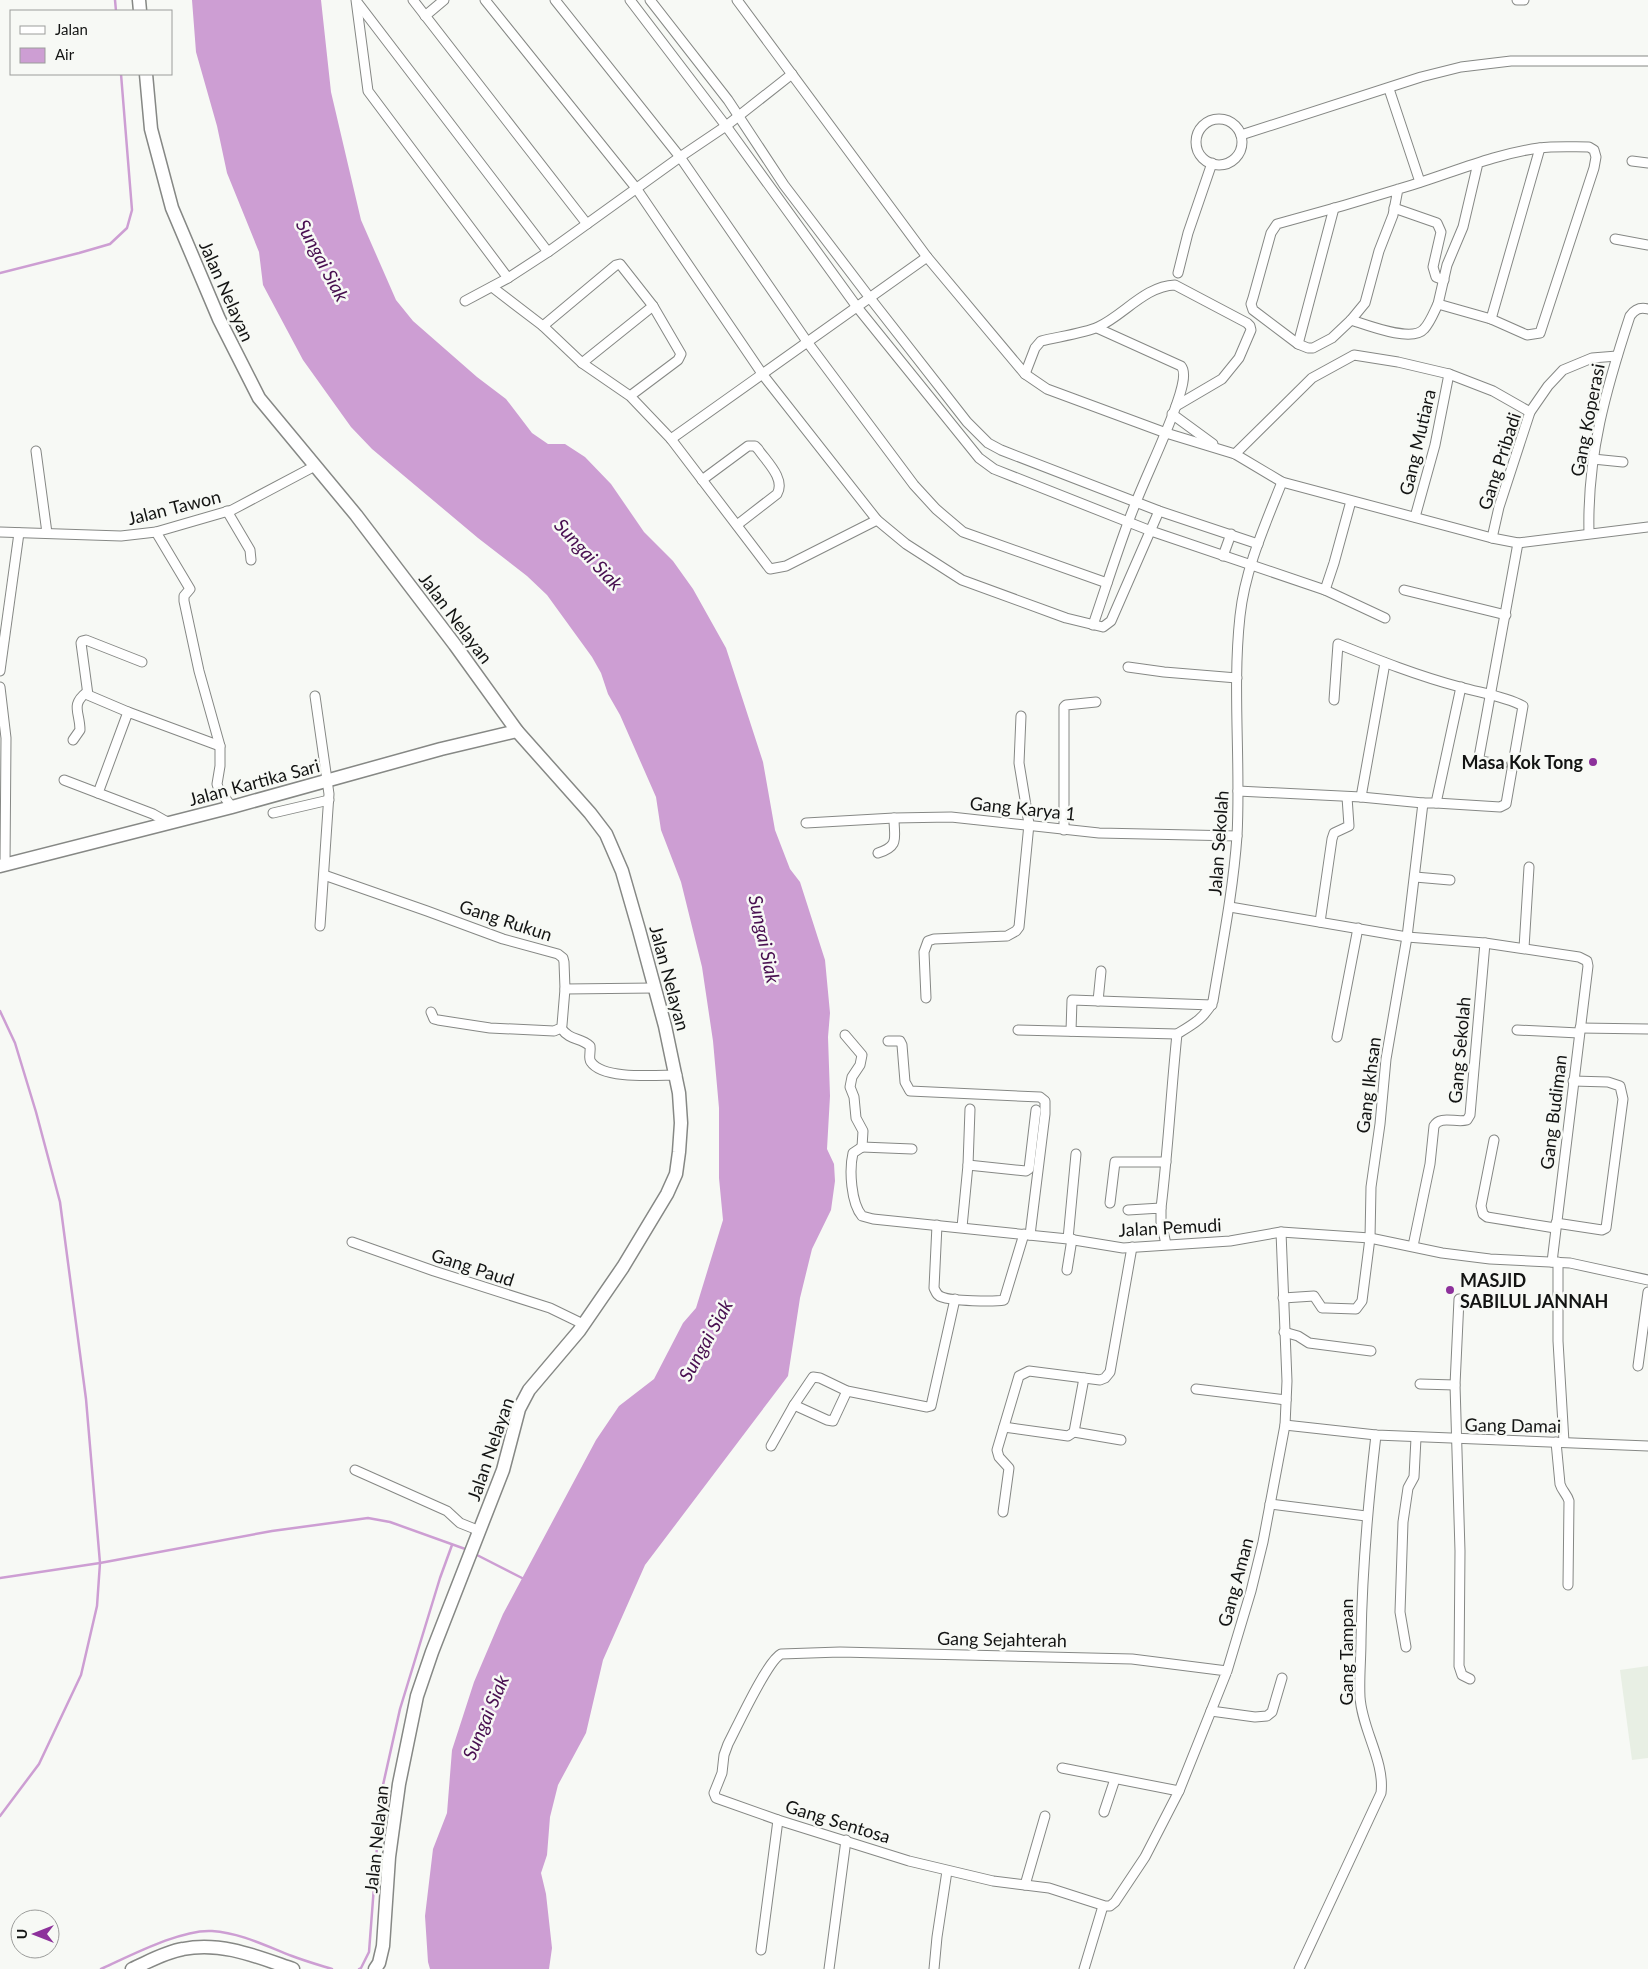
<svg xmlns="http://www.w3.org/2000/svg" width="1648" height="1969" viewBox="0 0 1648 1969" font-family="Lato,sans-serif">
  <rect width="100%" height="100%" fill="#f7f9f5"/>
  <!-- built -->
  <polygon fill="#e8efe4" points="1648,1666 1648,1758 1632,1760 1620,1670"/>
  <!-- water -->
  <polygon fill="#cd9ed3" points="192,0 321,0 331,92 361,220 396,300 413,321 477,377 506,399 532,433 548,444 565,444 585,457 611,484 644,532 673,561 693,589 726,648 763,762 775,830 790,869 800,882 825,960 830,1013 828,1037 830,1096 827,1149 834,1164 835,1181 831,1210 812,1249 800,1298 788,1376 645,1565 603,1660 586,1733 558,1785 550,1817 547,1855 541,1873 546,1894 552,1948 549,1969 430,1969 428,1962 425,1916 433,1849 447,1813 452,1750 474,1682 503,1614 596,1440 619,1406 654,1379 683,1323 696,1308 723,1220 719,1178 719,1108 713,1041 702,967 681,882 661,830 656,797 620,715 608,694 601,673 592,657 547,595 527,576 478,538 372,449 351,427 303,360 263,285 259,252 227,173 217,126 196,52"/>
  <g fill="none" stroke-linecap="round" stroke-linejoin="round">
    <!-- stream -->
    <g stroke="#cd9ed3" stroke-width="2.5">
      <polyline points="115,0 116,11"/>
      <polyline points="0,273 79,253 110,244 127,228 132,210 121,74"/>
      <polyline points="0,1011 15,1043 36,1112 60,1202 86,1399 100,1563 97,1606 81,1675 39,1764 0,1816"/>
      <polyline points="475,1554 524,1579"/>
      <polyline points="0,1578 100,1563 272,1531 368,1518 390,1522 468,1550"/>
      <path d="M101 1969C130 1956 181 1929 212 1931 241 1933 266 1946 292 1956 305 1961 319 1965 332 1969"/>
      <polyline points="359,1969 361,1968 369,1952 381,1794 400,1709 440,1578 452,1545"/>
    </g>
    <defs>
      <g id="street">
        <polyline points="356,0 368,91 508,278"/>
        <polyline points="413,0 587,224"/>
        <polyline points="485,0 636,188 763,375 877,520 906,544 962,580 1066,618 1103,627 1111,621 1159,511"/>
        <polyline points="555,0 680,157 808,343 914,485 936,509 963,532 1107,583"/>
        <polyline points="630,0 726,126 857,307 979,458 994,469 1151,531 1325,590 1385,618"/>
        <polyline points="650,0 728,100 784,185 870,298 967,422 988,443 1001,450 1159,511 1258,544"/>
        <polyline points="737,0 927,257 1025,374 1047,389 1166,433 1235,454 1282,482 1492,538 1518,543 1648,527"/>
        <polyline points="1517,0 1524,0"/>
        <polyline points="357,2 548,252"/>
        <polyline points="425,16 444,0"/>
        <polyline points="1389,89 1420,182"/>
        <circle cx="1219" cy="142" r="23"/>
        <polyline points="1241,135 1421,77 1461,67 1511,61 1648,61"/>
        <polyline points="1632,161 1648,163"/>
        <path d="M1398 189 1393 215 1379 251 1365 303 1351 320 1332 338 1313 348H1308L1298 344 1253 310 1251 304 1253 298 1271 233 1277 224C1322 212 1367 199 1412 185 1454 172 1495 154 1539 148 1555 146 1572 147 1589 147L1594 150 1596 157 1594 168 1540 333 1527 335 1491 319 1438 304 1447 265 1463 227 1478 163"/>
        <polyline points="1394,208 1437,223 1441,232 1433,267 1436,277 1444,280"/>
        <polyline points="1615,239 1648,245"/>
        <polyline points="1178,273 1188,233 1212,163"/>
        <polyline points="492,287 543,326"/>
        <polyline points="465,301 508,278 548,252 680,157 726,126 792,74"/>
        <polyline points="1491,319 1540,148"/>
        <path d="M1351 320C1367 325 1412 343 1424 329 1430 323 1434 312 1438 304"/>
        <polyline points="1298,344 1334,208"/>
        <polyline points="582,363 653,306"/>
        <path d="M1025 374 1035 348 1041 341C1057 337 1085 333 1098 327 1124 315 1145 286 1175 285L1247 323 1250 326 1251 330 1239 358 1222 379 1176 406"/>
        <polyline points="630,396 678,360 681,354 653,306 620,264 616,265 543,326 582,363 630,396 671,439 770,569 786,566 877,520"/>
        <polyline points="1172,414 1213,444"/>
        <polyline points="671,439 927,257"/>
        <polyline points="36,451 47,533"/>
        <polyline points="1235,454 1312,378 1354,355 1398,362 1449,374 1493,391 1530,412"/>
        <polyline points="1593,459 1623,462"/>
        <path d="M702 480 748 446H755L758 449C766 461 786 479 777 494L737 525"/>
        <polyline points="227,511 250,550 251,560"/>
        <polyline points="1415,517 1435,445 1449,374"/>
        <polyline points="0,532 121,536 156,532 232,510 315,466"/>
        <polyline points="156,532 190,589 184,596 184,601 199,671 220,746 220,766 217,784 219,790 232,807"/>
        <path d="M1589 533C1587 455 1606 389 1630 316 1635 309 1640 307 1648 309"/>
        <polyline points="1492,538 1499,507 1530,412 1548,386 1563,370 1592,358 1617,356"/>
        <polyline points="1223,556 1231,534"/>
        <polyline points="1325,590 1334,563 1351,501"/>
        <polyline points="1404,590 1506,615"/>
        <path d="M1093 625C1105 590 1116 555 1129 520 1143 482 1162 445 1176 406 1179 397 1188 374 1181 366L1097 328"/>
        <polyline points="1128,667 1164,672 1237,678"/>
        <polyline points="0,671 19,533"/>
        <polyline points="0,687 6,738 5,864"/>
        <polyline points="315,696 329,794 320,926"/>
        <path d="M1334 700 1338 644C1378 660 1418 676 1460 687 1481 693 1504 696 1523 706L1506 804 1500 807 1436 803"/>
        <polyline points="128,712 88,695 81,643 82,641 86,640 142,662"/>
        <path d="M73 740 80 730C80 712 70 705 87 692"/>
        <polyline points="1502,765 1481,761 1479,757 1518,543"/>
        <polyline points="64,780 98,793"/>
        <polyline points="1238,791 1361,797 1423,803"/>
        <polyline points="1361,797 1385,663"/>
        <polyline points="273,813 329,800"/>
        <polyline points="169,823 153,814 98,793 128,712 220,746"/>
        <polyline points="806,823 894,818 951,817 1099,833 1237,836"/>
        <polyline points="1064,830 1064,707 1066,705 1096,702"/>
        <path d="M878 853C900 846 894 838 894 818"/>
        <polyline points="324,875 427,911 503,939 558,954 563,958 564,962 565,989 654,988"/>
        <polyline points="1415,877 1450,880"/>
        <polyline points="1230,907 1407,937 1485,943 1579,957 1587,961 1588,966 1552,1262"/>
        <polyline points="1320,922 1332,839 1334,833 1349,826 1347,797"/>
        <polyline points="1524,948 1529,867"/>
        <polyline points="926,998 924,952 928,941 934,939 1007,936 1016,931 1019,927 1029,824 1019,763 1021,716"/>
        <polyline points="1098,1001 1101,971"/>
        <polyline points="431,1012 434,1019 438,1020 490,1028 554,1031 561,1028 562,1025 565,989"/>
        <path d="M561 1028C570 1041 580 1037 590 1046 591 1052 588 1058 591 1062 603 1080 657 1075 677 1075"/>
        <polyline points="1580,1028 1648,1029"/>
        <polyline points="1018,1030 1177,1034"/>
        <polyline points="1517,1030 1579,1033"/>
        <polyline points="1071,1031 1072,1000 1212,1005"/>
        <polyline points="845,1035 862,1055 860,1065 852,1077 850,1087 854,1097 856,1118 863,1131 862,1147"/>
        <polyline points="1337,1037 1358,928"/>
        <polyline points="888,1041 900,1041 902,1045 905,1082 910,1091 1040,1097 1045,1101 1045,1114 1030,1235"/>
        <polyline points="1494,1140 1481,1206 1483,1214 1487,1217 1555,1228"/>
        <path d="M862 1147 853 1153C849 1170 851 1203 862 1216L873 1219 1068 1239 1123 1248 1230 1241 1281 1232 1370 1238 1442 1253 1490 1259 1570 1263 1648 1280"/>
        <polyline points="862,1147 912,1149"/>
        <polyline points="968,1165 1026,1171 1029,1169 1036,1110"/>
        <polyline points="1110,1203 1115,1162 1166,1162"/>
        <path d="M1161 1208C1168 1151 1171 1092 1177 1034 1192 1025 1205 1018 1213 1001 1222 946 1233 892 1237 836 1241 763 1232 689 1240 616 1245 569 1265 525 1282 482"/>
        <polyline points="1128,1210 1161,1208 1161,1222 1166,1244"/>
        <polyline points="1556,1223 1602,1230 1606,1228 1621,1114 1623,1099 1620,1086 1608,1082 1573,1081"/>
        <path d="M937 1225 934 1288C936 1292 937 1296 942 1297 951 1301 994 1302 1004 1300L1024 1234"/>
        <polyline points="962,1227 968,1165 970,1109"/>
        <polyline points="1068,1239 1076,1154"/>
        <polyline points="352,1242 434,1271 550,1308 583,1324"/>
        <path d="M1413 1246 1430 1164 1434 1126C1440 1115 1456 1123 1467 1120L1470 1115 1485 943"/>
        <polyline points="1558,1262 1558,1341 1564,1442"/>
        <polyline points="1067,1270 1072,1239"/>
        <polyline points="1283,1298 1314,1296 1322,1308 1326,1308 1356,1309 1362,1301 1370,1238 1371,1187 1380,1124 1386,1059 1407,937 1423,803 1436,803 1461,687"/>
        <polyline points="1459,1299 1455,1385 1460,1551 1459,1666 1462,1675 1470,1679"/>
        <polyline points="1284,1332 1298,1336 1309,1343 1371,1351"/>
        <polyline points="1638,1366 1648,1292"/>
        <polyline points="1420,1384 1455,1385"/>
        <polyline points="1196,1389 1286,1400"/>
        <polyline points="794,1405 827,1420 833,1421 847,1391"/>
        <polyline points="1285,1425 1376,1435 1648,1446"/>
        <polyline points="1004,1427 1068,1436 1074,1432 1084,1378"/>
        <polyline points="1074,1432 1121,1440"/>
        <path d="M1556 1442 1560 1484C1562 1491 1567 1494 1569 1501L1568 1585"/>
        <polyline points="771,1446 794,1405 813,1377 820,1378 847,1391 927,1407 931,1406 955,1299"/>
        <polyline points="355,1470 447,1511 460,1523 480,1531"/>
        <polyline points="1270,1504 1366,1516"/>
        <polyline points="1003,1512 1009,1468 999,1457 997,1450 1019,1376 1029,1371 1100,1380 1105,1378 1110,1372 1132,1247"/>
        <polyline points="1406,1647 1400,1612 1403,1522 1408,1488 1414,1477 1416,1438"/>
        <path d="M1227 1671 1132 1659 840 1652 781 1654C767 1661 737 1727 728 1744L724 1755 722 1773 714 1793 716 1798 778 1820 909 1861 993 1881 1049 1888 1105 1906H1110L1115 1902 1145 1857 1179 1791 1227 1671 1251 1591 1263 1542 1285 1425 1287 1381 1281 1232"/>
        <polyline points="1211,1711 1255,1717 1267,1716 1272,1712 1282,1678"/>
        <polyline points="1062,1768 1179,1791"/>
        <polyline points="1104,1812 1115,1779"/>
        <polyline points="1025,1885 1045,1816"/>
        <polyline points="761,1950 778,1820"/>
        <polyline points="829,1969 846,1840"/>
        <polyline points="934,1969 937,1937 947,1871"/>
        <polyline points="1084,1969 1103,1906"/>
        <path d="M1299 1969 1381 1793C1385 1761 1362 1730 1360 1697 1359 1678 1361 1659 1361 1640 1362 1571 1368 1504 1376 1435"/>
      </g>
      <g id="secondary">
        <polyline points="139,0 140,11"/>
        <polyline points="146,74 151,129 172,208 219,319 259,398 356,515 455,645 517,731 590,813 606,834 622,871 639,930 665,1026 679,1093 681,1123 679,1152 676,1174 667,1194 623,1267 579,1331 529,1390 519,1409 503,1470 432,1652 417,1696 399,1784 389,1857 383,1946 379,1963 375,1969"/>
        <polyline points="0,866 232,807 441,749 517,731"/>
        <path d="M132 1969C148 1962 165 1952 183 1949 221 1941 258 1957 293 1969"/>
      </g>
    </defs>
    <!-- street casing -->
    <use href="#street" stroke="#868885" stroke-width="11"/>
    <!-- secondary casing -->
    <use href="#secondary" stroke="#868885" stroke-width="15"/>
    <!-- street -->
    <use href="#street" stroke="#fff" stroke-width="9"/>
    <!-- secondary -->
    <use href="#secondary" stroke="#fff" stroke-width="12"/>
  </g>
  <!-- markers -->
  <g fill="#8d319b" stroke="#f7f9f5" stroke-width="2">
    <circle cx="1593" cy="762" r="5"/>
    <circle cx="1450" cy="1290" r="5"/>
  </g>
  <g text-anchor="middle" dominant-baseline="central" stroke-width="5" stroke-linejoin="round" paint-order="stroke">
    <!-- street labels -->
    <g font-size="18" fill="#131413" stroke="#f7f9f5">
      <text transform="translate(227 291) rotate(66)">Jalan Nelayan</text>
      <text transform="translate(1587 420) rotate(-79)">Gang Koperasi</text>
      <text transform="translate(1417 442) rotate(-77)">Gang Mutiara</text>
      <text transform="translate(1499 461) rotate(-72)">Gang Pribadi</text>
      <text transform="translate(174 507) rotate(-14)">Jalan Tawon</text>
      <text transform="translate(456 618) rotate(53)">Jalan Nelayan</text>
      <text transform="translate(254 782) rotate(-15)">Jalan Kartika Sari</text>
      <text transform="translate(1023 808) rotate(6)">Gang Karya 1</text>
      <text transform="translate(1218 843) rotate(-86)">Jalan Sekolah</text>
      <text transform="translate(506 920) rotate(18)">Gang Rukun</text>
      <text transform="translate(670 978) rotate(75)">Jalan Nelayan</text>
      <text transform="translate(1459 1050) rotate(-85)">Gang Sekolah</text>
      <text transform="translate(1368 1085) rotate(-83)">Gang Ikhsan</text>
      <text transform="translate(1553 1112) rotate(-83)">Gang Budiman</text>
      <text transform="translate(1170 1227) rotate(-3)">Jalan Pemudi</text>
      <text transform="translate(473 1267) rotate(18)">Gang Paud</text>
      <text transform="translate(1513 1425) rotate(1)">Gang Damai</text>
      <text transform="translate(490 1449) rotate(-71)">Jalan Nelayan</text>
      <text transform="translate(1235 1582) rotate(-75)">Gang Aman</text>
      <text transform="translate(1002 1639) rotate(1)">Gang Sejahterah</text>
      <text transform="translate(1346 1652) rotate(-90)">Gang Tampan</text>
      <text transform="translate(838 1821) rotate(17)">Gang Sentosa</text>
      <text transform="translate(376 1839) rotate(-84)">Jalan Nelayan</text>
    </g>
    <!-- poi labels -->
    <g font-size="18" font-weight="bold" fill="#131413" stroke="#f7f9f5" text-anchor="end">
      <text x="1583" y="762">Masa Kok Tong</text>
      <text x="1460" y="1280" text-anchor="start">MASJID<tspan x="1460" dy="21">SABILUL JANNAH</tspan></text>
    </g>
    <!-- water labels -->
    <g font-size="19" font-style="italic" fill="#480f50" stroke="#f7f9f5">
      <text transform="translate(323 260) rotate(62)">Sungai Siak</text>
      <text transform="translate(589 554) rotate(47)">Sungai Siak</text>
      <text transform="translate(765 939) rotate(78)">Sungai Siak</text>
      <text transform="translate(705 1340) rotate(-61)">Sungai Siak</text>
      <text transform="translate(485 1717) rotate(-67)">Sungai Siak</text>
    </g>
  </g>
  <!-- legend -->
  <rect x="10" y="10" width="162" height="65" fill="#f7f9f5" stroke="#9c9d9b"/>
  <rect x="20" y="26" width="25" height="8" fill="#ffffff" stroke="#9c9d9b"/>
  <text x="55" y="35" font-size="15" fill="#131413">Jalan</text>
  <rect x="20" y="48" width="25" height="15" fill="#cd9ed3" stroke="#9c9d9b"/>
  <text x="55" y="60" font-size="15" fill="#131413">Air</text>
  <!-- north arrow -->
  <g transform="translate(35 1934) rotate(270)"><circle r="24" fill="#f7f9f5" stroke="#9c9d9b"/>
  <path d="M0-4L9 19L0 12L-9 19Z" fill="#8d319b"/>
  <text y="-8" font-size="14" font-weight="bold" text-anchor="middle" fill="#131413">U</text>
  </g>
</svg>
